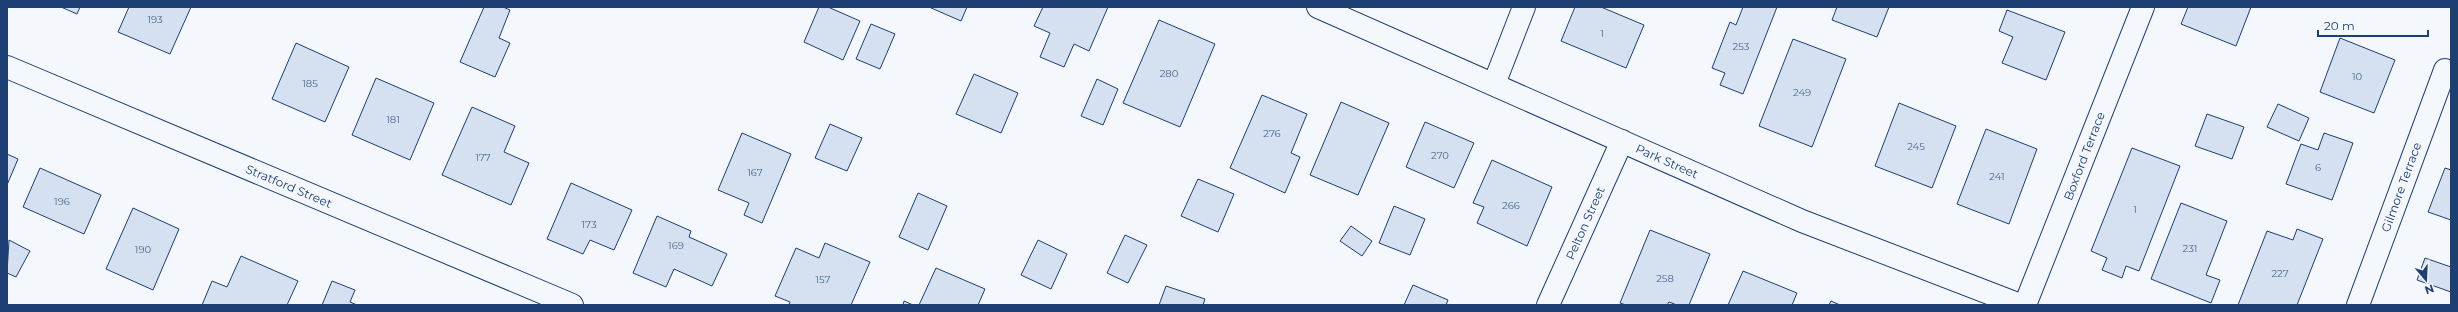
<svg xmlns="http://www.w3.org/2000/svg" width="2458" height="312" viewBox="0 0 2458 312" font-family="Montserrat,sans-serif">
  <rect width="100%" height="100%" fill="#f4f7fb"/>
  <!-- building -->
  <g fill="#d5e0f0" stroke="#1d3f73">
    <polygon points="61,7 80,7 77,14"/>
    <polygon points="129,7 191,7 170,54 118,32"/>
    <polygon points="484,7 503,7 510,10 499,38 510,43 495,77 460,62"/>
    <polygon points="819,7 828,7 860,21 843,60 804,42"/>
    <polygon points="929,7 967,7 961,21"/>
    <polygon points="1043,7 1108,7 1089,51 1074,44 1064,67 1040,57 1050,33 1034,26"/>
    <polygon points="1575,7 1601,7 1644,25 1626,68 1561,41"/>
    <polygon points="1743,7 1777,7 1743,94 1720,85 1725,73 1712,68 1730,22 1736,25"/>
    <polygon points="1837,7 1889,7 1877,37 1832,20"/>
    <polygon points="2188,7 2251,7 2236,46 2181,24"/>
    <polygon points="2007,10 2065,32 2046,80 2002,63 2013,37 1999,31"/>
    <polygon points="1159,20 1215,44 1180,127 1123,103"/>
    <polygon points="871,24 895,34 880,69 856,59"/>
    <polygon points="2340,38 2395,60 2374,113 2320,92"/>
    <polygon points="1793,39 1846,59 1812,147 1759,126"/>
    <polygon points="296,43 349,67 325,122 272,99"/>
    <polygon points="974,74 1018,93 1001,133 956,114"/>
    <polygon points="376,78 434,103 410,160 352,135"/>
    <polygon points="1097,79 1118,89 1103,125 1081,116"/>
    <polygon points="1262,95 1307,114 1291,153 1300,157 1285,193 1230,168"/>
    <polygon points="1341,102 1389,123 1358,195 1310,175"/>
    <polygon points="1899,103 1956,126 1932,188 1875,166"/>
    <polygon points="2278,104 2309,118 2299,141 2267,127"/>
    <polygon points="472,107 515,126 504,152 529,163 511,205 442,175"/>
    <polygon points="2207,114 2244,127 2232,159 2195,146"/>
    <polygon points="1425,122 1474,143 1454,188 1406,167"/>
    <polygon points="830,124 862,138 847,171 815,158"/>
    <polygon points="1986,129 2037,149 2009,224 1957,204"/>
    <polygon points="742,133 791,154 762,223 744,215 749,203 718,190"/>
    <polygon points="2324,133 2353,143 2332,200 2286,184 2301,144 2318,150"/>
    <polygon points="2132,148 2180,166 2139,271 2126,266 2122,278 2102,270 2107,258 2091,251"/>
    <polygon points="7,154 18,159 7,185"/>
    <polygon points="1492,160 1552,187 1527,246 1477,223 1484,207 1473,203"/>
    <polygon points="40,168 101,195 84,234 23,207"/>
    <polygon points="2445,168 2451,170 2451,220 2428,212"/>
    <polygon points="1198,179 1234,194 1218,232 1181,216"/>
    <polygon points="571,183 632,210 614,250 590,240 583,254 547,239"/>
    <polygon points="918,193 947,206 928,250 899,237"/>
    <polygon points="2181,203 2227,221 2206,275 2220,280 2211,303 2151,279"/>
    <polygon points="1394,206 1425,219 1410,255 1379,243"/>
    <polygon points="133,208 179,229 153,290 106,269"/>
    <polygon points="657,216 691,231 689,237 727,254 712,286 674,269 666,287 633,273"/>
    <polygon points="1351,226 1372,241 1362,256 1340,241"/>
    <polygon points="2297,229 2323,239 2297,305 2238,305 2267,231 2293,240"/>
    <polygon points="1650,230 1710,254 1689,305 1677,305 1669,302 1667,305 1626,305 1620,303"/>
    <polygon points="1125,235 1147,245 1128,283 1107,273"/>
    <polygon points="9,240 30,251 16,277 7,273"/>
    <polygon points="1038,240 1067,254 1051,289 1021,275"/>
    <polygon points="825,243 870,262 851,305 789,305 790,302 775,296 796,248 819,258"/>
    <polygon points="241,256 298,281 287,305 202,305 212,281 227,287"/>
    <polygon points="2425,258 2451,267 2451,292 2417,280"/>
    <polygon points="936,268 985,289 978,305 919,305"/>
    <polygon points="1743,271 1797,293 1792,305 1728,305"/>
    <polygon points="332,281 355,290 350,302 357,305 322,305"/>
    <polygon points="1413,285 1448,300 1446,305 1404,305"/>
    <polygon points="1166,286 1205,299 1203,305 1159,305"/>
    <polygon points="904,301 913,305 903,305"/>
    <polygon points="1831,301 1840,305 1829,305"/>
  </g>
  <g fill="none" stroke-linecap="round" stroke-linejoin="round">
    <defs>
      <g id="minor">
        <polyline points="1318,7 1802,221 2020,305"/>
        <polyline points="7,67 572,305"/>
        <polyline points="1494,84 1524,7"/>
        <polyline points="1548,305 1622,141"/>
        <polyline points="2025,305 2143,7"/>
        <polyline points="2358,305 2445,70"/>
      </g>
    </defs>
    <!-- minor casing -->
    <use href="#minor" stroke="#1d3f73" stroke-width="24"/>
    <!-- minor -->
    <use href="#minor" stroke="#f4f7fb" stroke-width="22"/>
  </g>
  <g text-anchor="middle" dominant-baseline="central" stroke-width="3" stroke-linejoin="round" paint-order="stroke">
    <!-- number labels -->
    <g font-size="10" fill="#4b6792">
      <text x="155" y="19">193</text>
      <text x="1602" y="33">1</text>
      <text x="1741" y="46">253</text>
      <text x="1169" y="73">280</text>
      <text x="2357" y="76">10</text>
      <text x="310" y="83">185</text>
      <text x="1802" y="92">249</text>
      <text x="393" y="119">181</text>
      <text x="1272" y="133">276</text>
      <text x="1916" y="146">245</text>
      <text x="1440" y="155">270</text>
      <text x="483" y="157">177</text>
      <text x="2318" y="167">6</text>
      <text x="755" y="172">167</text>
      <text x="1997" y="176">241</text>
      <text x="62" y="201">196</text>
      <text x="1511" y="205">266</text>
      <text x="2135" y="209">1</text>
      <text x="589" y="224">173</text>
      <text x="676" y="245">169</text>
      <text x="2190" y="248">231</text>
      <text x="143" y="249">190</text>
      <text x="2280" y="273">227</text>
      <text x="1665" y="278">258</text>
      <text x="823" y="279">157</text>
    </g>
    <!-- street labels -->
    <g font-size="12" fill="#1d3f73" stroke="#f4f7fb">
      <text transform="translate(2084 156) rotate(-69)">Boxford Terrace</text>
      <text transform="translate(1667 161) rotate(24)">Park Street</text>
      <text transform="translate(289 186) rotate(23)">Stratford Street</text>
      <text transform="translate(2401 187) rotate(-70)">Gilmore Terrace</text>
      <text transform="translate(1585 223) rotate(-66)">Pelton Street</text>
    </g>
  </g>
  <!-- border -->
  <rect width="2458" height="312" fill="none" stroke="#1d3f73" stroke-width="16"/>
  <!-- north arrow -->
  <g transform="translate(2426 280) rotate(161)" stroke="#f4f7fb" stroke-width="3" paint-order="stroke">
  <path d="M0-3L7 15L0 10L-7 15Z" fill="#1d3f73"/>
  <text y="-6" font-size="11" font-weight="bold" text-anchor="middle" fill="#1d3f73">N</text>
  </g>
  <!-- scale -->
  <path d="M2318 30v6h110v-6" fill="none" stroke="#1d3f73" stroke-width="2"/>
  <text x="2324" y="30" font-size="12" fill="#1d3f73" stroke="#f4f7fb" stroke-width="3" paint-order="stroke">20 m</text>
</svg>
